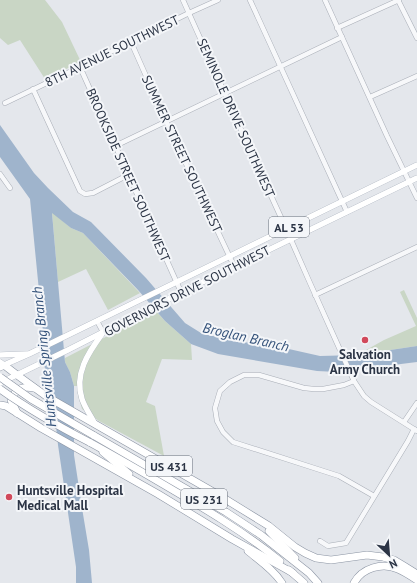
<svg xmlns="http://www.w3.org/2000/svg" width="417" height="583" viewBox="0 0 417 583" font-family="'PT Sans',sans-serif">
  <rect width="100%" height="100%" fill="#e4e7ec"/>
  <!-- green -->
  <g fill="#c9d6c5">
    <polygon points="0,0 45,0 62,22 81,62 45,79 20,40 8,45 0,38"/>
    <polygon points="52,212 71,228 83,233 140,293 108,310 86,269 58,282"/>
    <polygon points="404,290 417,318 417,346 357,355 384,340 416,326 400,292"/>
    <polygon points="156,311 165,321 191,344 192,360 162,359 146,402 155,406 164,456 99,421 82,409 78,395 77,386 74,386 70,372 65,362 65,358"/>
  </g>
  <!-- water -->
  <polygon fill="#9fb4cc" points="0,125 34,173 48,188 73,212 91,222 146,278 185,323 201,333 233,341 271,345 320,356 357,355 417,346 417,362 337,372 317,371 218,354 191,344 165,321 138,290 83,233 71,228 52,213 65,362 70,372 74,386 74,455 83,514 89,550 92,583 76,583 76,567 58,445 51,380 45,369 40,337 43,332 30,199 0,157"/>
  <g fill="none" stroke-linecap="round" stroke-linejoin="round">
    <defs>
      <g id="minor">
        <polyline points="183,0 256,163 284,224 310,283 354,381 364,396 371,402 417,431"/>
        <polyline points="250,0 347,212"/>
        <polyline points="325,0 387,136 417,198"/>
        <polyline points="398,0 417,38"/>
        <polyline points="337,28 399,0"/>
        <polyline points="131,42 166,121 234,266"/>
        <polyline points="80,67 181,292"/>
        <polyline points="33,89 80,191 85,194 93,193 128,175"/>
        <polyline points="370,97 417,76"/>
        <polyline points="5,103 80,67 189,13 218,0"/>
        <polyline points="115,146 342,37"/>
        <polyline points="0,174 10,188"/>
        <polyline points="315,295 417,247"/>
        <polyline points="97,321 103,332"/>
        <polyline points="354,381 344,385 323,389 314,389 304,388 259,375 244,375 230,382 220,391 215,408 217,421 223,432 233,442 339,476 374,496"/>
        <polyline points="404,422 417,403"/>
        <polyline points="320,541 328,546 346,543 408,441 414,429"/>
      </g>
      <g id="major">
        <polyline points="0,355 27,354"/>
        <polyline points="0,362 4,365 29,354 417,165"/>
        <polyline points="0,383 68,350 190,288 417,178"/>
        <path d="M95 424C91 416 85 408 82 399 74 374 88 353 102 334"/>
      </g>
      <g id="highway">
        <polyline points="0,367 4,365 17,375 46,396 217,494 269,526 295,547 305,553 316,558 331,560 367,555 383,557 394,560 404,566 417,574"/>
        <polyline points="0,405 6,406 41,428 158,494 232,539 293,573"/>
        <path d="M17 413 11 400C16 388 22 386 34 388"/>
        <polyline points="93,435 226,512 261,535 309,573 318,583"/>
        <path d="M89 442C113 455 137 469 161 483 202 507 243 531 280 561"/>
        <polyline points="103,452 129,474"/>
        <polyline points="269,531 295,558"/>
        <path d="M248 551C260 561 274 570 282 583"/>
        <polyline points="289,570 304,583"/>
        <path d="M354 583C362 568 382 562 398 569 405 572 411 576 417 580"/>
      </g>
    </defs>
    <!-- minor casing -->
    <use href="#minor" stroke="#a9aeb7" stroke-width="5.5"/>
    <!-- major casing -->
    <use href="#major" stroke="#a3abb8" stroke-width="6"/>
    <!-- highway casing -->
    <use href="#highway" stroke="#8b94a3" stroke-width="8"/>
    <!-- minor -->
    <use href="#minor" stroke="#f7f8fa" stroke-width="4.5"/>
    <!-- major -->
    <use href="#major" stroke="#fff" stroke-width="5.5"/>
    <!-- highway -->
    <use href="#highway" stroke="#fff" stroke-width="7"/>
    <defs>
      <g id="highway-bridge">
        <polyline points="0,377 31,399 93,435"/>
        <path d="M0 389C28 409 58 426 89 442"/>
      </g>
    </defs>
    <!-- highway-bridge casing -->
    <use href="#highway-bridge" stroke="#8b94a3" stroke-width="8" stroke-linecap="butt"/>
    <!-- highway-bridge -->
    <use href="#highway-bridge" stroke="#fff" stroke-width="7"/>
  </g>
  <!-- markers -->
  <g fill="#d1495b" stroke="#f4f6f9" stroke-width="1.5">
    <circle cx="365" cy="340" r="4"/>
    <circle cx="9" cy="497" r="4"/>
  </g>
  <g text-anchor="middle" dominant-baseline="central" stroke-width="4" stroke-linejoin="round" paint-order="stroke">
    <!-- shield labels -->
    <g fill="#f4f6f9" stroke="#676e7b" stroke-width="1">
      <rect x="269" y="217" width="40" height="20" rx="3"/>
      <rect x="146" y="456" width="46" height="20" rx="3"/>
      <rect x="181" y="489" width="46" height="20" rx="3"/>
    </g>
    <g font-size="12" font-weight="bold" fill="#2b3445">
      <text x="289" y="227">AL 53</text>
      <text x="169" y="466">US 431</text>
      <text x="204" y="499">US 231</text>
    </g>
    <!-- street labels -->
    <g font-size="13" fill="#2b3445" stroke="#f4f6f9">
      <text transform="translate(112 51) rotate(-26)">8TH AVENUE SOUTHWEST</text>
      <text transform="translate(236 118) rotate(66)">SEMINOLE DRIVE SOUTHWEST</text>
      <text transform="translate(182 154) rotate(65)">SUMMER STREET SOUTHWEST</text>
      <text transform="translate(128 175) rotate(66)">BROOKSIDE STREET SOUTHWEST</text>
      <text transform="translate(187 291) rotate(-27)">GOVERNORS DRIVE SOUTHWEST</text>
    </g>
    <!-- poi labels -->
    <g font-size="13" font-weight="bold" fill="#2b3445" stroke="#f4f6f9">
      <text x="365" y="354">Salvation<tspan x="365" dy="15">Army Church</tspan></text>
      <text x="17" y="490" text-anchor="start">Huntsville Hospital<tspan x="17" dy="15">Medical Mall</tspan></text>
    </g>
    <!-- water labels -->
    <g font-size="14" font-style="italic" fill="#34527a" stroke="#f4f6f9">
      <text transform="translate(246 337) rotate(13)">Broglan Branch</text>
      <text transform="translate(44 357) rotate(-96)">Huntsville Spring Branch</text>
    </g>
  </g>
  <!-- north arrow -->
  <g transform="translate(389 555) rotate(154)" stroke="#f4f6f9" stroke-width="3" paint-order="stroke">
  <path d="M0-3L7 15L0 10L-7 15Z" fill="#2b3445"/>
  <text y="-6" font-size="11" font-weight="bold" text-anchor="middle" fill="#2b3445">N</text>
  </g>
</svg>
